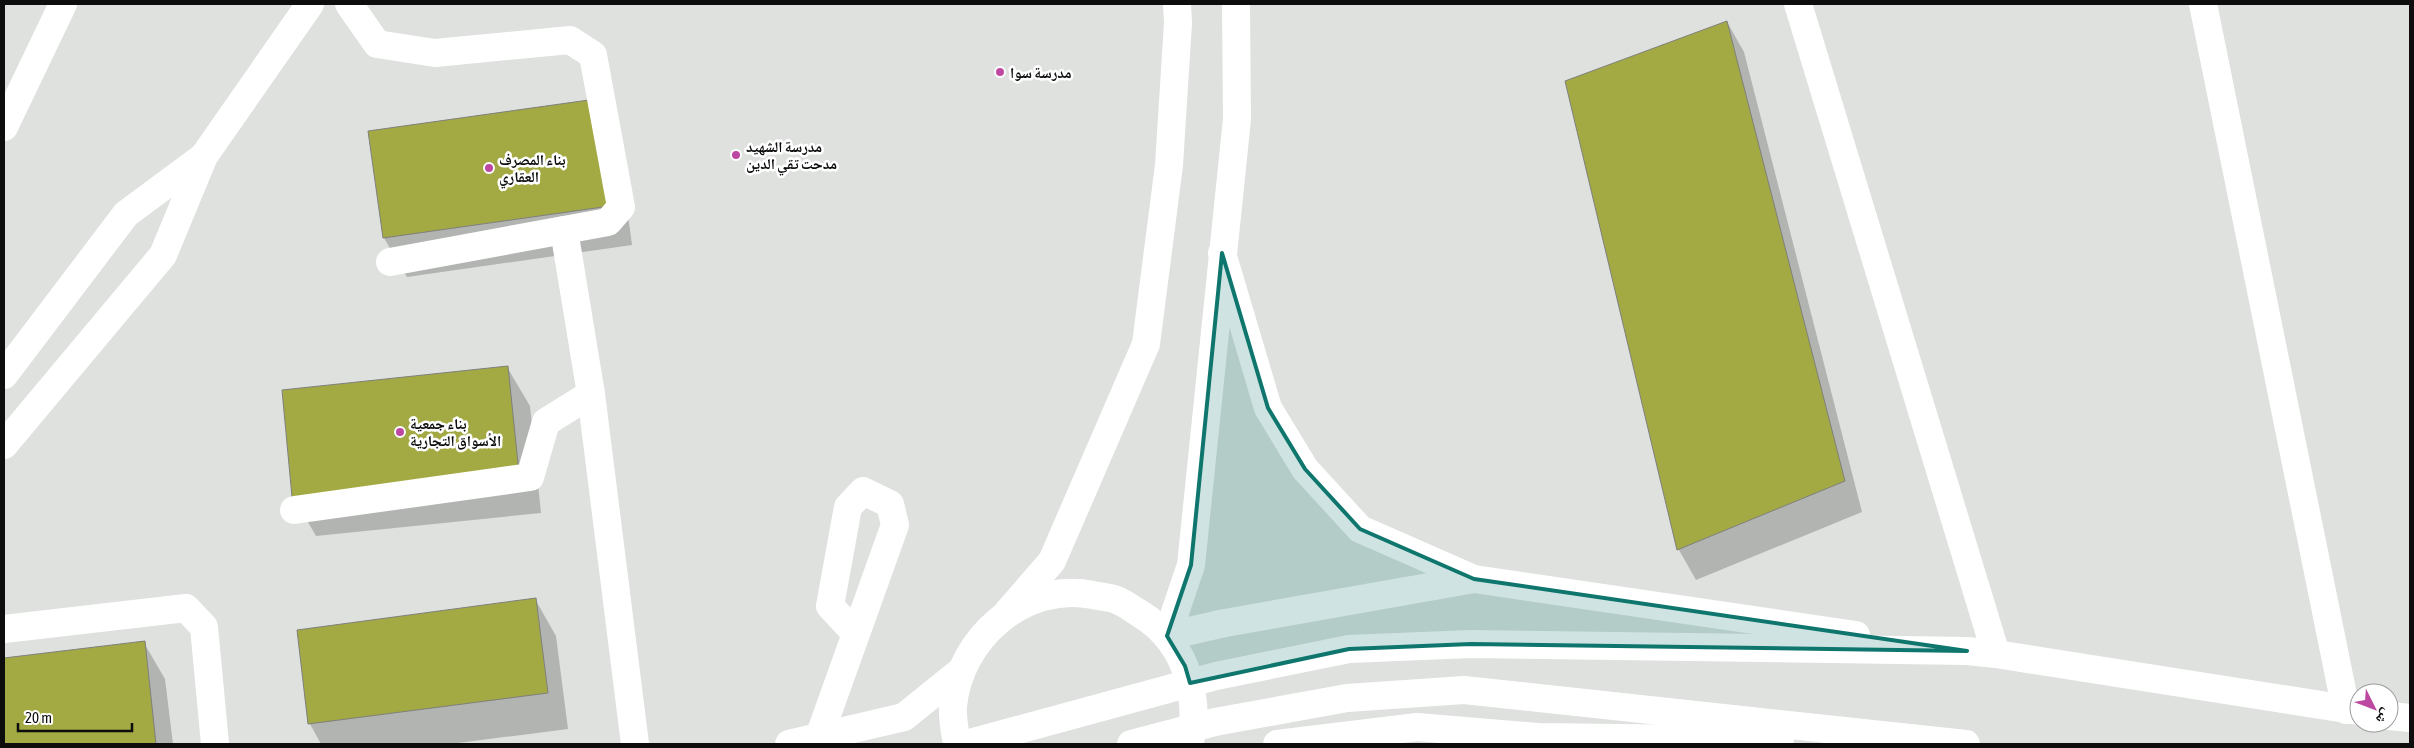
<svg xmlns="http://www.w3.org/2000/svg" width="2414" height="748" viewBox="0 0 2414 748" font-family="'Asap Condensed','Noto Naskh Arabic',sans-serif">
  <rect width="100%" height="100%" fill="#dee1de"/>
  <!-- shadow -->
  <g fill="#0003">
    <polygon points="1727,22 1744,52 1862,512 1696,580 1679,550 1567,82"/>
    <polygon points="370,132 618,140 632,245 407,277 384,238"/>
    <polygon points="507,367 530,406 541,513 316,536 293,496"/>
    <polygon points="535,599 556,636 568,729 450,744 321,744 310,724 298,631"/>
    <polygon points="144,643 165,679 173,744 4,744 4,659"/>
  </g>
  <!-- building -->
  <g fill="#a4aa43" stroke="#7f7f7c">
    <polygon points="1727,21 1845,481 1677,550 1565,81"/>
    <polygon points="596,99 610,206 383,238 368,131"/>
    <polygon points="508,366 519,473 292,497 282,390"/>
    <polygon points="536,598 548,693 308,724 297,630"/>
    <polygon points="145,641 156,744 4,744 4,658"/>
  </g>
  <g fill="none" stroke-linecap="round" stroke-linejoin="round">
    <!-- minor -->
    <g stroke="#fff" stroke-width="28">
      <polyline points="349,4 377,44 435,53 570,40 593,55 621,207 608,222 390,262"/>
      <polyline points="1798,4 1996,654"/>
      <polyline points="2203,4 2346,710"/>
      <polyline points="4,127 63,4"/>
      <polyline points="564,230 591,394 635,744"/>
      <polyline points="4,375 126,214 203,157"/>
      <polyline points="4,445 163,255 204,156 310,4"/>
      <polyline points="294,510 530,477 546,422 591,394"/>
      <polyline points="1007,613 1052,561 1146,344 1169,165 1178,23 1177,4"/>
      <polyline points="4,629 186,608 204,627 215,744"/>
      <polyline points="1167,636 1191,565 1237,119 1236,4"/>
      <polyline points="819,737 895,525 890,504 863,491 848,507 830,606 856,634"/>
    </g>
    <!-- major -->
    <g stroke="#fff" stroke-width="28">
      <polyline points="1222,253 1268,408 1305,469 1360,529 1474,579"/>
      <polyline points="1167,636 1225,623 1474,579 1856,635"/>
      <polyline points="2389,716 2410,718"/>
      <polyline points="789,744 904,717 961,671"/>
      <path d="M957 744C955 732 952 718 953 706 959 639 1024 581 1093 595 1101 597 1112 597 1119 601 1126 604 1132 609 1139 613 1164 628 1182 652 1189 681 1194 701 1196 724 1189 744"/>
      <polyline points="966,744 1216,676 1349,649 1471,644 1967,651 1996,654 2359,711"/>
      <polyline points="1131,744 1215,722 1347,698 1464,690 1966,744"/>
      <polyline points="1277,744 1417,727 1538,737 1780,740"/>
    </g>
  </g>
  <!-- marked area -->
  <path fill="#0f766e" fill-opacity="0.2" stroke="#0f766e" stroke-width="4" stroke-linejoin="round" d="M1222 253 1268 408 1305 469 1360 529 1474 579 1967 651 1471 644 1349 649 1190 683 1185 666 1167 636 1191 565Z"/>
  <!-- markers -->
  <g fill="#bc48a2" stroke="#fff" stroke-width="2">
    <circle cx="1000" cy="72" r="5"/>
    <circle cx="736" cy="155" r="5"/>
    <circle cx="489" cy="168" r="5"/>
    <circle cx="400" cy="432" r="5"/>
  </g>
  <g text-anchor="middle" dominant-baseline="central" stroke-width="5" stroke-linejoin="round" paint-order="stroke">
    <!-- poi labels -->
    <g font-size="15" font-weight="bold" fill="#0d0d0d" stroke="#fff" text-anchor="start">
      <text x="1010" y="72">مدرسة سوا</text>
      <text x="746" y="146">مدرسة الشهيد<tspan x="746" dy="17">مدحت تقي الدين</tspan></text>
      <text x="499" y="159">بناء المصرف<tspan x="499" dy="17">العقاري</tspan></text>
      <text x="410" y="423">بناء جمعية<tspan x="410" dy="17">الأسواق التجارية</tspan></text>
    </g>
  </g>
  <!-- border -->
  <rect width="2414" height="748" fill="none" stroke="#0d0d0d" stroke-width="10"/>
  <!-- north arrow -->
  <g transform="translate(2374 708) rotate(132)"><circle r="24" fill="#ffffff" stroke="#9e9e9e"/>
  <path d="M0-4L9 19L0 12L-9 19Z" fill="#bc48a2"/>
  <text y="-8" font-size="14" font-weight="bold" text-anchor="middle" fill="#0d0d0d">ش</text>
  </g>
  <!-- scale -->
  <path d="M18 723v8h114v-8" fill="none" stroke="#0d0d0d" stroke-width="2.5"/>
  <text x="25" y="723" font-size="15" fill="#0d0d0d" stroke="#ffffff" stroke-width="4" paint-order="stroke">20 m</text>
</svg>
